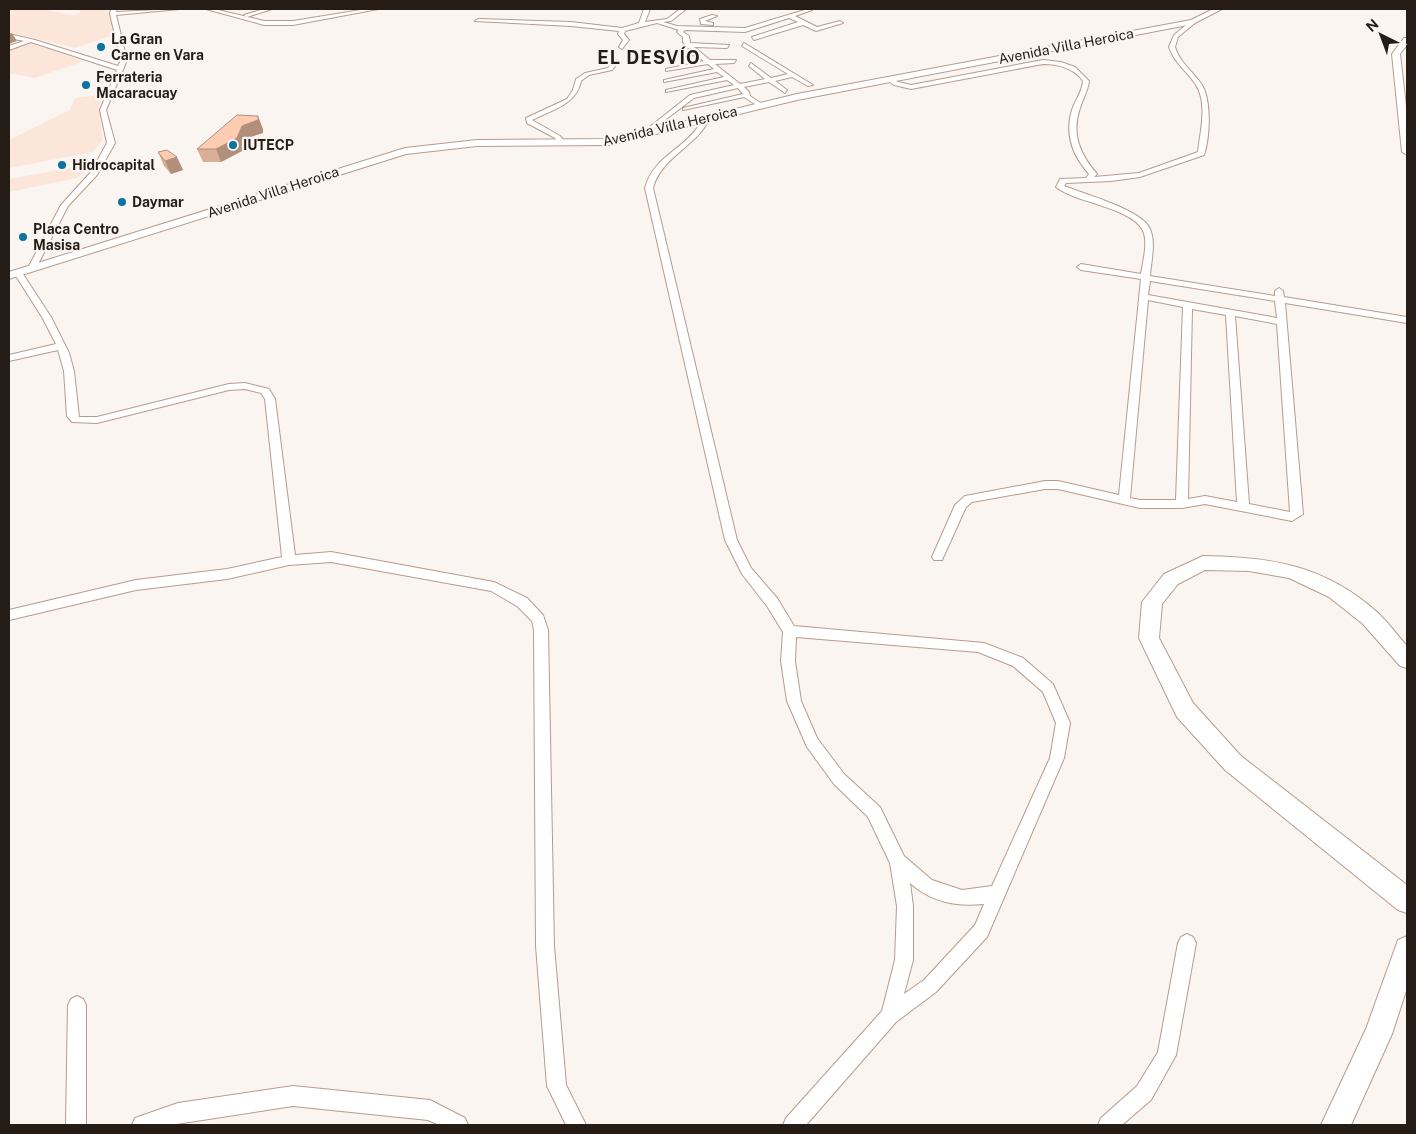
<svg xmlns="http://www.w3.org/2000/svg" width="1416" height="1134" viewBox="0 0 1416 1134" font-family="'Public Sans',sans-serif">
  <rect width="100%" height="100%" fill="#fbf5f2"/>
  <!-- built -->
  <g fill="#fce5d9">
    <polygon points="9,9 41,9 72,15 81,13 78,9 108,9 111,22 118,38 108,37 75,48 9,32"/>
    <polygon points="31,43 84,61 35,78 9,73 9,50"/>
    <polygon points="99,95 102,141 93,152 9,168 9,140 70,110 75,98"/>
    <polygon points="93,164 77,178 9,192 9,179"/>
  </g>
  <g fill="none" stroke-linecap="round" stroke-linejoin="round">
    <defs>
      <g id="minor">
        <polygon points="111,9 117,9 116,12 179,9 116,15 127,60 106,110 115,143 97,175 68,206 36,268 29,270 28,268 61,205 91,172 107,143 100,110 117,70 31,42 9,50 9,46 24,41 9,38 9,34 35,40 118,66 121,60 110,14"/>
        <polygon points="206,9 214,9 264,21 293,21 367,9 378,9 293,25 264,25"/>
        <polygon points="264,9 272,9 247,17 244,15"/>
        <polygon points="644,9 650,9 645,22 667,19 680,9 686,9 671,21 663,22 677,26 745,28 808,9 812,10 795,16 817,27 840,21 843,23 816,31 803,25 754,40 752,37 798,22 789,18 745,32 685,30 683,32 689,36 690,43 729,45 727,48 694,47 710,60 736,60 734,63 715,64 740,84 765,79 749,66 751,63 771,78 788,74 742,46 744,43 813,85 808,86 792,77 775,81 787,90 785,93 769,82 744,87 749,92 750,96 762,104 762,106 758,106 744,97 683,110 683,108 743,94 738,88 694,98 653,129 651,128 651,126 690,95 734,85 727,80 666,92 666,90 724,77 717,72 664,82 664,80 714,69 708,64 666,71 666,69 704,61 696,55 673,56 675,53 692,52 683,42 683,37 677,32 679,30 657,23 625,31 624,34 629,40 622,49 619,47 623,40 618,34 619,31 571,26 475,21 478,19 571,22 622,28 639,23"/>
        <polygon points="712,15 717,16 705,21 713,23 713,25 701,24 700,19"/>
        <path d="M1191 21 1196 22 1178 37 1175 47C1179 61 1191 70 1200 82 1212 97 1210 137 1204 155L1140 177 1111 181 1066 183 1064 186C1084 194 1143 210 1150 229 1156 243 1151 261 1150 276L1275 296V291L1279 288 1283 291 1284 297 1407 317V323L1285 303 1303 514 1292 521 1205 504 1182 508H1140L1058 489H1045L972 502 966 507 942 560H934L932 557 955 505 965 496 1045 481H1058L1119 495 1141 279 1081 270 1077 267 1081 264 1141 274C1143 261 1149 240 1142 229 1129 207 1076 203 1056 187L1060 179 1086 178 1089 174C1072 155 1064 132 1073 107 1077 98 1082 91 1083 81 1074 68 1058 64 1043 64L911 89 894 85 885 79 888 77 898 82 911 85 1043 60 1061 62 1075 67 1089 81C1088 91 1083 98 1080 108 1071 134 1080 154 1097 174L1094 177 1139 173 1198 152C1200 132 1208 104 1196 85 1188 72 1174 63 1169 47L1174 35ZM1150 281 1275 301 1277 318 1148 295ZM1148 300 1183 307 1176 500H1140L1130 498ZM1192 309 1226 315 1237 502 1205 496 1188 499ZM1235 316 1277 324 1290 512 1249 504Z"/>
        <path d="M614 60 619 61 612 70 589 75 581 81C576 105 552 110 532 120L560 136 566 143 565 145H559L555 138 527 123 526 118 567 99 573 90 576 79 585 73 608 68Z"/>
        <path d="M701 119H705L708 122C693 148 661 158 653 188L737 540 751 568 777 598 794 626 984 643 1023 658 1053 684 1070 723 1064 758 987 937 936 992 896 1022 806 1125H783L786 1118 882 1011 895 960 897 906 890 863 868 817 834 784 807 747 787 701 781 661 783 632 767 606 742 574 725 540 645 188C654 155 685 150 701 122ZM796 637 978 652 1013 666 1043 692 1056 723 1050 758 992 886 962 890 932 880 904 856 880 807 844 774 817 738 801 701 795 661ZM910 883C931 902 956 907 984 904L975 925 924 980 904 994 913 960V906Z"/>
        <polygon points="15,271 21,271 51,317 69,353 74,371 79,417 97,417 229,384 245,383 269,389 275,399 295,555 331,552 494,582 527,598 543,615 548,630 554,946 566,1085 586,1125 566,1125 547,1086 536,946 534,630 532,621 517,606 491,591 331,562 289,565 227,579 136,590 9,620 9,610 136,580 227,569 282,557 265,399 261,393 245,389 229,390 97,423 72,422 67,416 64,371 58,350 9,361 9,355 56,344 42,317 14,273"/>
        <polygon points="1187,934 1193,937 1196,943 1176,1055 1151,1100 1122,1125 1098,1125 1101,1118 1137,1086 1158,1052 1178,943 1181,937"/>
        <polygon points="77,996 83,999 86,1005 86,1125 66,1125 68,1005 71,999"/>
        <polygon points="293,1086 430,1100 465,1118 468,1125 439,1125 428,1120 293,1106 170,1125 132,1125 135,1118 178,1103"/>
      </g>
      <g id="major">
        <polygon points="1213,9 1222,9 1193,24 797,100 611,145 477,146 406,154 9,279 9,272 405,148 477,140 611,139 797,94 1191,20"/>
        <polygon points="1404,38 1407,38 1407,45 1400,54 1407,115 1407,155 1402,152 1392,54"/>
      </g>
      <g id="highway">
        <path d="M1203 556C1271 557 1324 565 1377 612 1388 622 1397 635 1407 646V668L1400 666 1363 624 1329 597 1289 578 1249 571 1205 570 1178 584 1162 604 1159 638 1193 703 1241 756 1407 885V913L1398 910 1225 770 1177 717 1139 638 1142 602 1164 574Z"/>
        <polygon points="1407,936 1407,988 1392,1034 1351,1125 1321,1125 1366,1029 1398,940"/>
      </g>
    </defs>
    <!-- minor casing -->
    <use href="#minor" stroke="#b79b8c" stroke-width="2"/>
    <!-- major casing -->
    <use href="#major" stroke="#b79b8c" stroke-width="2"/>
    <!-- highway casing -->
    <use href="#highway" stroke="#b79b8c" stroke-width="2"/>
    <!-- minor -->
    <use href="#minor" fill="#fff" fill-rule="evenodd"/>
    <!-- major -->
    <use href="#major" fill="#fff" fill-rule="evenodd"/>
    <!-- highway -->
    <use href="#highway" fill="#fff" fill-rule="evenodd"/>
  </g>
  <!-- wall -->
  <g fill="#daaf97">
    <polygon points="263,129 263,133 247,138 242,151 221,162 203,162 197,149"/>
    <polygon points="158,152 183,170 171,174 164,166"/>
  </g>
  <!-- shaded-wall -->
  <g fill="#b28f7b">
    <polygon points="12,33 17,41 9,44 9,34"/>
    <polygon points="258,116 263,129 263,133 247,138 242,151 221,162 216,149 242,126"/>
    <polygon points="177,157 183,170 171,174 165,161"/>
  </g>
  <!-- building -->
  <g fill="#feccb0" stroke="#b28f7b">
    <polygon points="237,115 258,116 258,120 242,126 237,138 216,149 197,149"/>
    <polygon points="167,150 177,157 165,161 158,152"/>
  </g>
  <!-- markers -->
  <g fill="#08749f" stroke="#fbf5f2" stroke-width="2">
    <circle cx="101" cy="47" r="5"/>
    <circle cx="86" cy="85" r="5"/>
    <circle cx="233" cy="145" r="5"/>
    <circle cx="62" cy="165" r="5"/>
    <circle cx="122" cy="202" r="5"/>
    <circle cx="23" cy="237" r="5"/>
  </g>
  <g text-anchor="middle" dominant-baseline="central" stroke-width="4.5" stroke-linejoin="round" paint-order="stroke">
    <!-- far-poi labels -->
    <g font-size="14" font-weight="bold" fill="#261c16" stroke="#fbf5f2" text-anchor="start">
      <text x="111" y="39">La Gran<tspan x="111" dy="16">Carne en Vara</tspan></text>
      <text x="96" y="77">Ferrateria<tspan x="96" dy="16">Macaracuay</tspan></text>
      <text x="243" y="145">IUTECP</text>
      <text x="72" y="165">Hidrocapital</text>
      <text x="132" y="202">Daymar</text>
      <text x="33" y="229">Placa Centro<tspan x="33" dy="16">Masisa</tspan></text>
    </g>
    <!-- far-street labels -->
    <g font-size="14" fill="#261c16" stroke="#fbf5f2">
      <text transform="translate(1066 46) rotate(-11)">Avenida Villa Heroica</text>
      <text transform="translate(670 126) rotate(-13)">Avenida Villa Heroica</text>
      <text transform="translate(273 192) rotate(-18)">Avenida Villa Heroica</text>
    </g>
    <!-- far-district labels -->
    <g font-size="18" font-weight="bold" letter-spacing="1" fill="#261c16" stroke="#fbf5f2">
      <text x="649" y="57">EL DESVÍO</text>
    </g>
  </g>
  <!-- border -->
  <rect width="1416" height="1134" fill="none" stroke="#261c16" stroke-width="20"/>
  <!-- north arrow -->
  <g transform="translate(1381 35) rotate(318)" stroke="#fbf5f2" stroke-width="4" paint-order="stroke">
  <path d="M0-4L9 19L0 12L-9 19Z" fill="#261c16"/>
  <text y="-8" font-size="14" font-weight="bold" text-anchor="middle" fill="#261c16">N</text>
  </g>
</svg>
